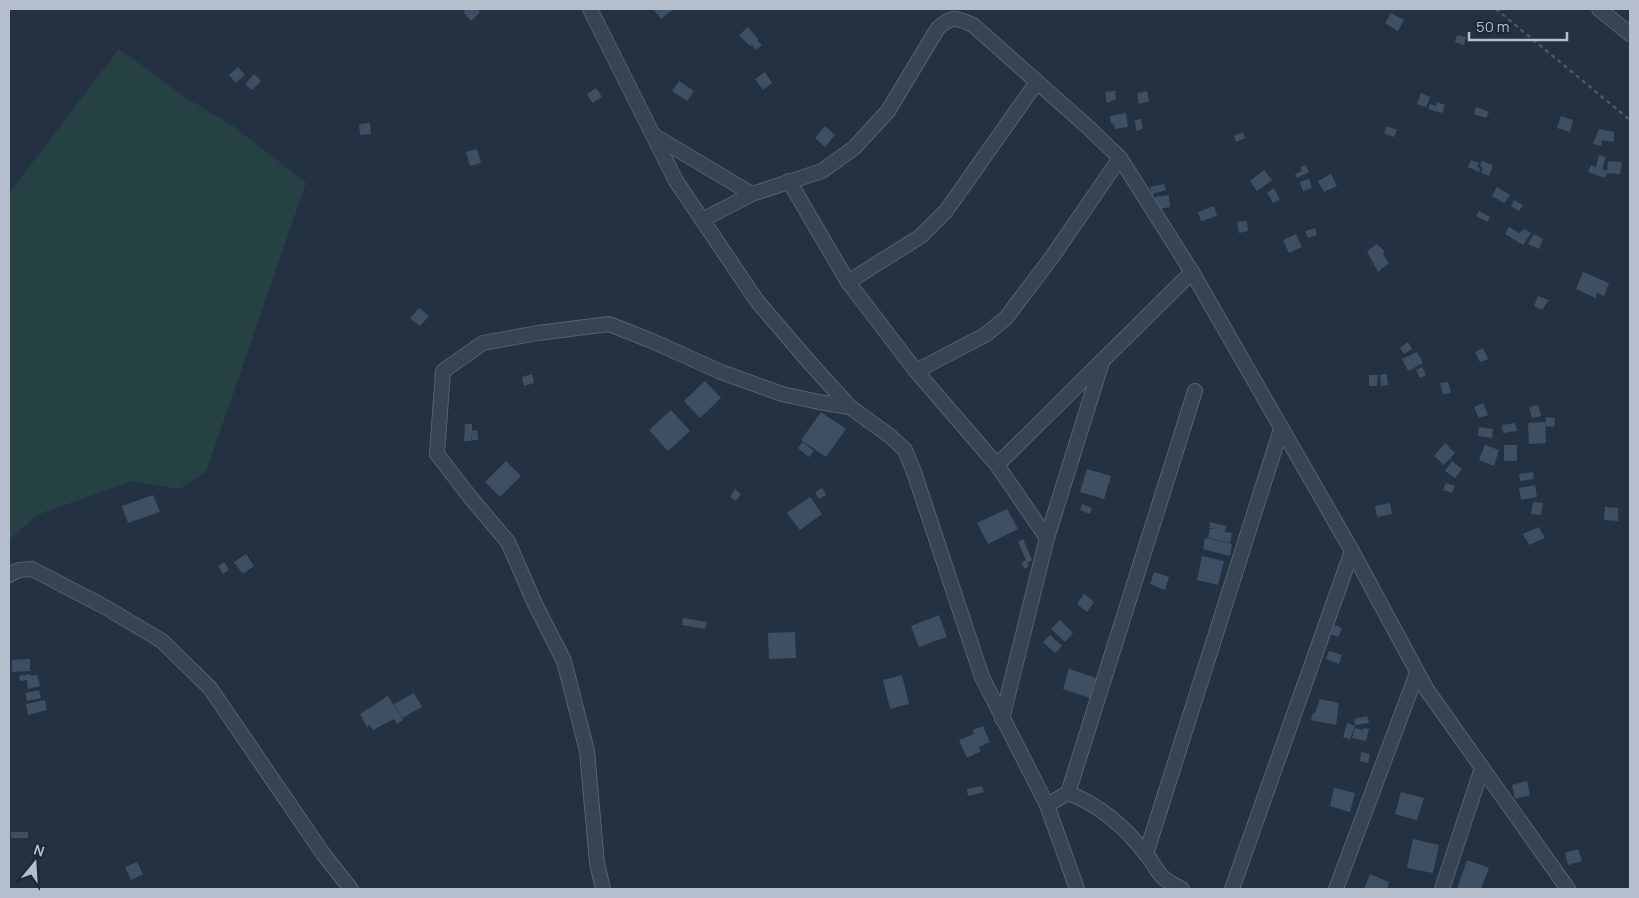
<svg xmlns="http://www.w3.org/2000/svg" width="1639" height="898" viewBox="0 0 1639 898" font-family="Manrope,sans-serif">
  <rect width="100%" height="100%" fill="#233143"/>
  <!-- green -->
  <polygon fill="#254144" points="119,49 183,96 233,126 306,183 206,472 179,489 133,481 37,515 9,540 9,193"/>
  <!-- building -->
  <g fill="#3f4f63">
    <polygon points="467,9 477,9 480,12 471,21 463,12"/>
    <polygon points="653,9 674,9 661,19"/>
    <polygon points="1391,13 1404,20 1398,31 1385,23"/>
    <polygon points="748,27 758,39 757,40 762,45 756,50 752,45 750,46 739,35"/>
    <polygon points="1457,35 1466,37 1464,45 1455,42"/>
    <polygon points="238,67 245,75 236,83 229,75"/>
    <polygon points="765,72 772,83 763,90 755,79"/>
    <polygon points="254,74 261,81 252,90 245,84"/>
    <polygon points="679,81 694,91 687,101 672,91"/>
    <polygon points="596,88 602,97 592,103 587,94"/>
    <polygon points="1115,91 1116,99 1107,103 1105,92"/>
    <polygon points="1147,91 1149,101 1139,104 1137,93"/>
    <polygon points="1421,93 1430,97 1426,107 1417,104"/>
    <polygon points="1437,102 1445,105 1442,113 1428,109 1430,104 1436,106"/>
    <polygon points="1476,107 1489,112 1486,118 1474,114"/>
    <polygon points="1126,113 1128,127 1115,129 1114,124 1111,123 1110,116"/>
    <polygon points="1561,116 1573,120 1570,132 1557,128"/>
    <polygon points="1141,119 1143,129 1136,131 1135,120"/>
    <polygon points="370,123 371,134 360,135 359,124"/>
    <polygon points="825,126 835,135 825,147 815,138"/>
    <polygon points="1387,126 1397,130 1394,137 1384,133"/>
    <polygon points="1599,129 1614,132 1614,142 1602,140 1601,146 1593,144"/>
    <polygon points="1243,132 1245,138 1236,142 1234,136"/>
    <polygon points="477,149 481,163 470,166 466,152"/>
    <polygon points="1599,155 1606,157 1602,169 1607,171 1608,161 1622,162 1620,174 1607,173 1605,178 1588,172 1591,165 1596,167"/>
    <polygon points="1471,160 1479,163 1477,167 1480,168 1479,172 1468,167"/>
    <polygon points="1482,161 1493,165 1489,176 1481,173 1483,168 1480,166"/>
    <polygon points="1305,165 1309,172 1297,178 1295,174 1302,171 1300,167"/>
    <polygon points="1264,170 1272,180 1257,191 1250,181"/>
    <polygon points="1331,174 1337,186 1324,192 1318,181"/>
    <polygon points="1309,179 1312,188 1303,191 1300,182"/>
    <polygon points="1164,184 1166,190 1152,194 1150,187"/>
    <polygon points="1497,187 1510,195 1504,203 1492,196"/>
    <polygon points="1274,188 1280,200 1273,203 1267,193"/>
    <polygon points="1169,195 1170,207 1159,209 1155,197"/>
    <polygon points="1514,200 1523,205 1519,211 1511,206"/>
    <polygon points="1214,206 1217,216 1201,221 1198,212"/>
    <polygon points="1479,211 1490,217 1487,222 1476,216"/>
    <polygon points="1247,221 1248,231 1239,233 1237,222"/>
    <polygon points="1509,227 1519,233 1524,229 1531,233 1523,245 1505,234"/>
    <polygon points="1315,228 1317,235 1308,238 1305,231"/>
    <polygon points="1296,234 1302,247 1289,253 1283,240"/>
    <polygon points="1534,234 1543,239 1539,249 1528,244"/>
    <polygon points="1377,244 1385,252 1383,254 1389,263 1378,272 1367,251"/>
    <polygon points="1583,272 1609,283 1604,296 1596,293 1596,298 1576,289"/>
    <polygon points="1538,296 1549,300 1542,310 1534,306"/>
    <polygon points="419,308 429,316 420,326 410,318"/>
    <polygon points="1408,342 1412,349 1404,354 1400,348"/>
    <polygon points="1483,348 1488,359 1480,362 1475,352"/>
    <polygon points="1417,352 1423,363 1408,371 1402,359"/>
    <polygon points="1422,367 1426,375 1420,378 1416,370"/>
    <polygon points="532,374 534,383 524,386 522,377"/>
    <polygon points="1387,374 1388,385 1381,386 1380,375"/>
    <polygon points="1369,375 1378,375 1377,386 1369,386"/>
    <polygon points="705,381 721,398 700,418 684,401"/>
    <polygon points="1448,382 1451,393 1443,394 1440,383"/>
    <polygon points="1483,403 1488,415 1479,418 1474,407"/>
    <polygon points="1538,405 1541,416 1532,418 1529,407"/>
    <polygon points="671,410 690,431 668,451 649,430"/>
    <polygon points="821,412 846,429 826,457 801,440"/>
    <polygon points="1546,417 1555,418 1554,427 1545,426"/>
    <polygon points="1545,422 1546,443 1529,444 1528,423"/>
    <polygon points="1515,423 1517,431 1503,433 1502,425"/>
    <polygon points="465,424 472,424 472,431 477,430 478,440 472,440 472,434 471,441 464,441"/>
    <polygon points="1479,427 1493,429 1492,438 1478,436"/>
    <polygon points="803,442 814,451 809,457 798,448"/>
    <polygon points="1445,443 1455,453 1444,465 1434,456"/>
    <polygon points="1485,445 1499,450 1494,466 1479,460"/>
    <rect x="1504" y="445" width="13" height="16"/>
    <polygon points="506,461 521,476 500,497 485,482"/>
    <polygon points="1452,461 1462,469 1455,478 1445,471"/>
    <polygon points="1087,469 1111,476 1104,499 1080,492"/>
    <polygon points="1533,472 1534,479 1520,481 1519,474"/>
    <polygon points="1446,483 1455,486 1452,493 1443,490"/>
    <polygon points="1535,485 1537,497 1521,500 1519,488"/>
    <polygon points="822,488 826,495 819,499 815,492"/>
    <polygon points="735,489 741,494 736,501 730,497"/>
    <polygon points="153,495 160,512 128,523 122,506"/>
    <polygon points="810,497 822,514 800,530 787,513"/>
    <polygon points="1533,502 1543,503 1541,515 1531,514"/>
    <polygon points="1390,503 1392,514 1377,517 1375,506"/>
    <polygon points="1082,504 1092,508 1090,514 1080,510"/>
    <polygon points="1605,507 1618,508 1618,521 1604,520"/>
    <polygon points="1007,509 1018,529 988,544 977,523"/>
    <polygon points="1210,522 1226,526 1225,532 1232,533 1230,543 1208,538 1210,529 1216,529 1209,528"/>
    <polygon points="1539,527 1545,538 1529,545 1523,534"/>
    <polygon points="1205,538 1232,544 1230,556 1203,549"/>
    <polygon points="1023,539 1032,560 1027,563 1029,565 1025,569 1021,563 1026,560 1018,542"/>
    <polygon points="246,554 254,566 243,574 234,562"/>
    <polygon points="1202,556 1224,561 1218,585 1197,580"/>
    <polygon points="224,562 229,570 223,574 218,566"/>
    <polygon points="1154,572 1169,577 1165,590 1150,584"/>
    <polygon points="1084,594 1094,602 1087,612 1077,604"/>
    <polygon points="939,615 947,637 919,647 911,626"/>
    <polygon points="683,618 707,622 705,629 682,625"/>
    <polygon points="1060,620 1073,633 1065,642 1051,629"/>
    <polygon points="1335,625 1342,628 1338,637 1331,634"/>
    <polygon points="795,632 796,658 769,659 768,633"/>
    <polygon points="1050,635 1062,646 1055,653 1043,642"/>
    <polygon points="1329,651 1342,655 1339,664 1326,659"/>
    <polygon points="30,659 30,671 12,672 12,660"/>
    <polygon points="1069,669 1096,678 1090,698 1063,689"/>
    <polygon points="30,674 31,676 37,675 40,686 28,689 27,680 20,681 19,676"/>
    <polygon points="902,675 909,704 890,709 883,680"/>
    <polygon points="39,690 41,698 27,701 25,693"/>
    <polygon points="414,693 422,707 402,718 394,704"/>
    <polygon points="388,696 403,720 397,724 394,719 373,730 370,725 367,727 360,714"/>
    <polygon points="1320,699 1339,703 1336,725 1311,720 1313,713 1315,713"/>
    <polygon points="45,700 47,710 28,715 26,704"/>
    <polygon points="1367,716 1369,723 1355,725 1354,719"/>
    <polygon points="1347,723 1355,726 1350,739 1343,737"/>
    <polygon points="983,726 990,742 979,747 981,751 967,758 959,740 974,734 973,730"/>
    <polygon points="1355,728 1363,730 1364,728 1369,729 1366,741 1352,738"/>
    <polygon points="1361,752 1370,754 1368,763 1360,761"/>
    <polygon points="1527,781 1530,795 1515,799 1512,785"/>
    <polygon points="982,786 984,792 968,796 967,789"/>
    <polygon points="1334,788 1355,793 1350,812 1330,806"/>
    <polygon points="1401,792 1424,798 1417,820 1395,814"/>
    <rect x="11" y="832" width="17" height="6"/>
    <polygon points="1413,839 1439,845 1433,873 1407,868"/>
    <polygon points="1578,849 1582,861 1568,865 1565,853"/>
    <polygon points="1467,860 1489,868 1481,889 1457,889"/>
    <polygon points="137,862 143,874 131,880 125,867"/>
    <polygon points="1370,874 1389,882 1387,889 1364,889"/>
  </g>
  <g fill="none" stroke-linecap="round" stroke-linejoin="round">
    <defs>
      <g id="street">
        <polyline points="590,9 676,181 757,301 810,363 850,407 890,436 905,450 914,472 982,677 1047,805 1077,889"/>
        <polyline points="1599,9 1630,34"/>
        <polyline points="653,135 752,194"/>
        <polyline points="789,181 848,282 916,371 997,465 1047,538"/>
        <path d="M702 220 752 194 822 171 854 148 888 111 938 28C953 15 956 18 973 25L1090 129 1120 158 1192 272 1352 551 1427 690 1568 889"/>
        <polyline points="848,282 921,236 946,211 1037,82"/>
        <polyline points="916,371 985,335 1006,318 1052,257 1120,158"/>
        <polyline points="997,465 1192,272"/>
        <polyline points="9,575 19,570 32,569 105,607 162,641 210,688 324,855 351,889"/>
        <polyline points="1002,719 1047,538 1102,362"/>
        <polyline points="1068,793 1195,391"/>
        <path d="M1047 805 1068 793C1100 805 1125 827 1146 854 1153 862 1157 873 1165 879 1170 883 1176 886 1182 889"/>
        <polyline points="1146,854 1281,429"/>
        <polyline points="603,889 597,863 587,751 564,661 535,604 508,542 470,497 437,454 443,371 483,343 538,333 609,324 652,341 721,372 782,394 819,402 850,407"/>
        <polyline points="1232,889 1352,551"/>
        <polyline points="1336,889 1417,673"/>
        <polyline points="1442,889 1482,768"/>
      </g>
    </defs>
    <!-- street casing -->
    <use href="#street" stroke="#566170" stroke-width="16"/>
    <!-- path -->
    <polyline stroke="#435d61" stroke-width="2.5" stroke-dasharray="4 4" stroke-linecap="butt" points="1496,9 1630,120"/>
    <!-- street -->
    <use href="#street" stroke="#384353" stroke-width="14"/>
  </g>
  <!-- border -->
  <rect width="1639" height="898" fill="none" stroke="#b5becd" stroke-width="20"/>
  <!-- north arrow -->
  <g transform="translate(35 863) rotate(18)" stroke="#1c2838" stroke-width="4" paint-order="stroke">
  <path d="M0-4L9 19L0 12L-9 19Z" fill="#b5becd"/>
  <text y="-8" font-size="14" font-weight="bold" text-anchor="middle" fill="#b5becd">N</text>
  </g>
  <!-- scale -->
  <path d="M1469 32v8h98v-8" fill="none" stroke="#b5becd" stroke-width="2.5"/>
  <text x="1476" y="32" font-size="15" fill="#b5becd" stroke="#1c2838" stroke-width="4" paint-order="stroke">50 m</text>
</svg>
